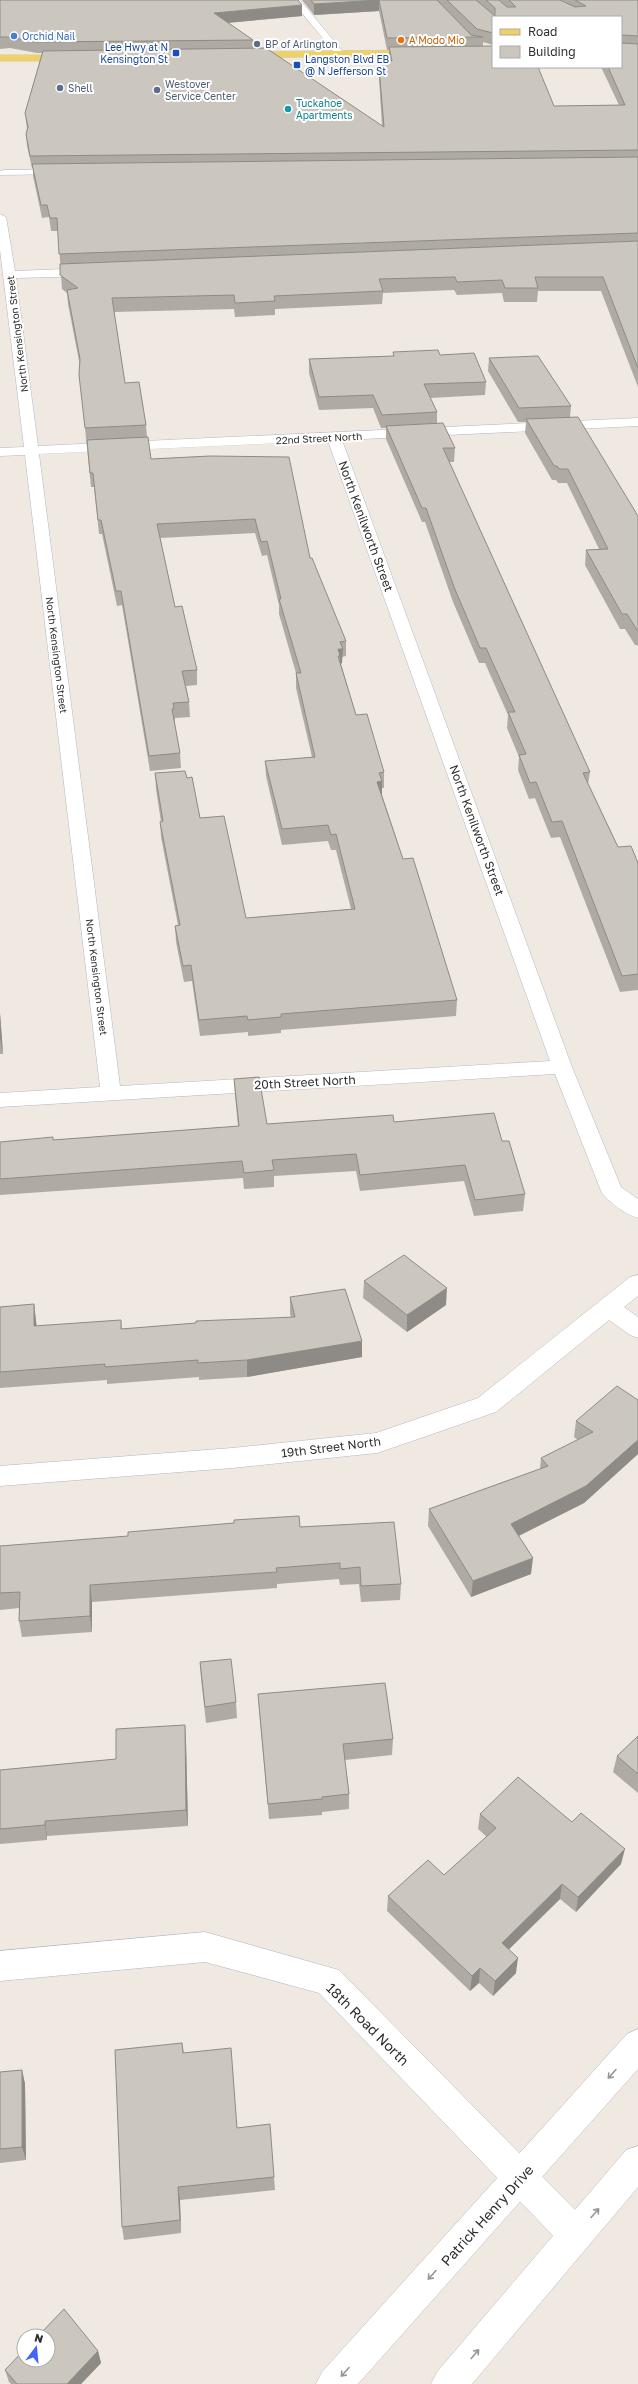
<svg xmlns="http://www.w3.org/2000/svg" width="638" height="2384" viewBox="0 0 638 2384" font-family="'Golos Text',sans-serif">
  <rect width="100%" height="100%" fill="#efe9e1"/>
  <g fill="none" stroke-linecap="round" stroke-linejoin="round">
    <defs>
      <g id="street">
        <polygon points="291,0 300,0 343,52 347,61 345,63 339,63 336,54"/>
        <polygon points="63,169 67,170 67,174 0,175 0,171 4,170"/>
        <path d="M0 214 6 217 15 271 89 268 95 272 89 276 16 278 38 446 638 418V426L342 440 572 1067 621 1187 638 1199V1218C625 1214 608 1202 601 1191L555 1074 0 1107V1093L100 1087 25 455 0 456V448L24 447 0 250ZM328 441 550 1061 120 1086 39 454Z"/>
        <polygon points="638,1275 638,1296 624,1307 638,1317 638,1338 630,1335 609,1320 496,1412 386,1450 377,1453 232,1468 0,1486 0,1466 232,1448 376,1433 478,1398 630,1277"/>
        <polygon points="205,1932 339,1970 588,2223 593,2235 588,2247 576,2252 564,2247 319,1993 205,1962 0,1981 0,1951"/>
      </g>
      <g id="secondary">
        <polygon points="638,2029 638,2069 358,2384 316,2384 322,2372 627,2034"/>
        <polygon points="638,2146 638,2187 472,2384 431,2384 437,2372 626,2150"/>
      </g>
      <g id="primary">
        <polygon points="418,50 421,51 421,55 246,58 241,55 246,52"/>
        <polygon points="0,55 72,55 77,58 72,61 0,61"/>
      </g>
    </defs>
    <!-- street casing -->
    <use href="#street" stroke="#b4b7c1" stroke-width="1"/>
    <!-- secondary casing -->
    <use href="#secondary" stroke="#b4b7c1" stroke-width="1"/>
    <!-- primary casing -->
    <use href="#primary" stroke="#c9c9c9" stroke-width="1"/>
    <!-- street -->
    <use href="#street" fill="#fff" fill-rule="evenodd"/>
    <!-- secondary -->
    <use href="#secondary" fill="#fff" fill-rule="evenodd"/>
    <!-- primary -->
    <use href="#primary" fill="#f2d163" fill-rule="evenodd"/>
  </g>
  <!-- wall -->
  <g fill="#afaba4" fill-rule="evenodd">
    <path d="M0 0 302 16 228 23 253 40V49L382 126 379 79V67H383V61H389V50H387L379 11 314 15 302 0H638V387L601 291H538L537 302H504L502 293 457 295 454 290 383 293 382 304 275 309V315L235 317 234 309 114 312 125 383 146 425 147 437 151 459 210 456 310 558 346 641V656L342 657V663L341 664 356 715 384 772V788H382V795L403 859 457 1000 456 1016 281 1030V1033L248 1036V1032L200 1036 192 981 184 982 176 942 175 926 178 925 161 837 160 822H161L156 789 155 773 187 778 200 818 246 918 351 909 336 850H331L328 841 282 845 266 776 265 761 312 757 296 688V673L279 614V605L267 555 262 556 255 533 160 538 175 607 197 670V685L186 686 189 702 190 717 175 718V724L180 753 181 768 150 771 122 605 117 606 102 534H99L94 487H91L81 389 79 375 80 366 68 304 67 293 62 289 58 231H51L49 217 42 218 33 176V168H32L27 146 26 134 27 129 25 113 42 53H37L10 48 0 49ZM493 17H621V67H601L619 105 554 106 483 46V42L493 45Z"/>
    <polygon points="393,352 440,355 486,382 485,395 430,398 437,412 437,423 455,448 454,462 449,462 590,772 588,784 618,847 638,863 638,990 620,992 560,837 551,838 535,798 529,799 518,770 519,757 507,728 508,715 485,663 479,663 453,602 425,522 422,522 386,439 386,428 381,428 373,408 319,410 309,373 309,359 393,356"/>
    <polygon points="489,358 571,406 570,417 638,516 638,646 637,645 635,645 625,629 620,629 585,565 586,550 599,549 567,483 558,483 556,480 552,480 525,433 526,422 518,422 488,371"/>
    <polygon points="0,1013 3,1054 0,1054"/>
    <polygon points="234,1079 267,1124 394,1122 502,1141 525,1194 523,1211 474,1216 464,1181 360,1191 356,1171 274,1176 274,1187 244,1189 243,1178 0,1195 0,1142 54,1140 238,1126 235,1095"/>
    <polygon points="364,1281 446,1305 407,1332 363,1298"/>
    <polygon points="290,1297 362,1357 247,1377 199,1380 199,1377 107,1384 107,1380 0,1388 0,1307 34,1304 36,1321 37,1326 121,1320 122,1329 291,1317 290,1314"/>
    <polygon points="638,1400 638,1454 584,1503 519,1536 531,1574 471,1597 428,1526 429,1509 540,1469 541,1458 578,1440 574,1437 576,1421"/>
    <polygon points="300,1527 401,1584 400,1600 361,1602 359,1584 340,1585 339,1579 277,1584 277,1588 92,1602 92,1632 22,1637 19,1621 19,1608 0,1610 0,1546"/>
    <polygon points="200,1662 236,1702 237,1718 206,1723 201,1678"/>
    <polygon points="258,1694 393,1739 392,1755 345,1760 349,1794 349,1809 322,1812 322,1815 269,1819 259,1710"/>
    <polygon points="185,1725 186,1741 188,1826 47,1836 47,1840 0,1844 0,1770 116,1759"/>
    <polygon points="638,1736 638,1793 613,1772 617,1756"/>
    <polygon points="480,1814 621,1864 576,1912 560,1899 509,1949 516,1973 493,1996 479,1983 470,1991 387,1911 388,1896 444,1875 487,1837 478,1829"/>
    <polygon points="182,2043 184,2053 237,2128 274,2177 275,2190 180,2200 181,2233 124,2240 122,2227"/>
    <polygon points="22,2070 25,2084 26,2160 0,2163 0,2072"/>
    <polygon points="98,2351 101,2363 81,2384 11,2384 9,2382 5,2370"/>
  </g>
  <!-- shaded-wall -->
  <g fill="#8e8b86">
    <polygon points="379,0 379,11 314,15 314,4"/>
    <polygon points="302,5 302,16 214,24 214,13"/>
    <polygon points="338,649 343,649 342,663 340,664 340,656"/>
    <polygon points="382,781 382,797 377,782"/>
    <polygon points="0,1013 3,1054 0,1038"/>
    <polygon points="447,1288 446,1305 407,1332 407,1315"/>
    <polygon points="34,1304 36,1321 37,1343 34,1326"/>
    <polygon points="362,1341 362,1357 247,1377 247,1360"/>
    <polygon points="638,1440 638,1454 584,1503 510,1540 511,1524"/>
    <polygon points="533,1558 531,1574 471,1597 473,1581"/>
    <polygon points="90,1585 92,1602 92,1632 90,1616"/>
    <polygon points="185,1725 186,1741 188,1826 186,1810"/>
    <polygon points="45,1821 47,1836 47,1840 45,1825"/>
    <polygon points="625,1849 621,1864 576,1912 578,1897"/>
    <polygon points="562,1884 560,1899 500,1958 502,1943"/>
    <polygon points="518,1958 516,1973 493,1996 495,1981"/>
    <polygon points="480,1968 479,1983 470,1991 472,1976"/>
    <polygon points="22,2070 25,2084 26,2160 22,2147"/>
    <polygon points="178,2187 180,2200 181,2233 180,2220"/>
    <polygon points="98,2351 101,2363 81,2384 67,2384"/>
  </g>
  <!-- building -->
  <g fill="#cbc7bf" stroke="#8e8b86">
    <polygon points="0,0 298,0 302,5 214,13 253,40 36,42 9,37 0,37"/>
    <polygon points="311,0 437,0 471,35 483,37 387,38 379,0 314,4"/>
    <polygon points="447,0 476,0 495,16 495,8 486,0 499,0 507,7 516,7 509,0 560,0 575,7 586,6 575,0 638,0 638,36 622,35 621,40 621,17 493,17 493,33 477,29"/>
    <polygon points="621,43 638,44 638,150 30,156 26,134 28,127 25,113 43,51 266,48 384,127 379,67 383,67 383,61 392,61 389,47 493,46 493,67 538,67 554,106 625,105 608,67 621,67"/>
    <polygon points="638,157 638,233 59,254 57,218 50,218 47,205 41,205 32,164"/>
    <polygon points="638,241 638,368 603,277 535,277 538,288 505,288 502,280 457,282 455,277 379,279 383,291 274,296 275,301 235,303 234,295 112,298 125,383 139,382 146,425 85,428 79,375 80,359 67,290 78,288 60,275 60,264"/>
    <polygon points="438,350 440,355 474,353 486,382 424,384 437,412 382,415 373,395 319,397 309,359 394,356 393,352"/>
    <polygon points="538,356 571,406 519,408 489,358"/>
    <polygon points="578,417 638,516 638,630 637,630 627,614 622,614 586,550 608,549 568,469 559,469 557,466 554,466 526,419"/>
    <polygon points="443,423 455,448 443,448 590,772 583,773 618,847 631,846 638,863 638,974 622,976 562,821 552,822 536,782 530,783 519,755 526,754 508,712 515,712 486,648 480,648 454,587 426,508 422,508 386,426"/>
    <polygon points="148,437 151,459 210,456 289,457 310,558 312,558 346,641 340,642 343,649 338,649 340,656 338,656 356,715 367,714 384,772 379,773 382,781 377,782 403,859 413,858 457,1000 281,1014 281,1017 248,1020 247,1016 199,1020 191,965 183,966 175,926 180,925 160,822 163,821 155,773 185,771 187,778 192,777 200,818 224,816 246,918 355,909 336,834 331,835 328,825 282,829 265,761 315,757 296,673 301,673 279,599 281,599 267,541 261,542 255,519 157,524 175,607 182,606 197,670 182,671 189,702 173,703 174,709 172,709 180,753 149,756 121,591 116,591 101,520 98,520 93,473 90,473 87,440"/>
    <polygon points="259,1077 267,1124 393,1115 394,1122 494,1113 502,1141 509,1141 525,1194 475,1200 465,1165 360,1175 356,1154 272,1160 274,1170 244,1173 242,1161 0,1179 0,1142 53,1137 53,1140 239,1126 234,1079"/>
    <polygon points="404,1255 447,1288 407,1315 364,1281"/>
    <polygon points="345,1289 362,1341 247,1360 198,1363 198,1360 105,1367 105,1364 0,1372 0,1307 34,1304 34,1326 121,1320 121,1329 196,1323 196,1321 295,1317 290,1297"/>
    <polygon points="617,1386 638,1400 638,1440 586,1486 511,1524 533,1558 473,1581 429,1509 548,1466 541,1458 593,1432 576,1421"/>
    <polygon points="299,1516 300,1527 394,1522 401,1584 361,1586 360,1567 340,1569 340,1563 276,1568 277,1572 90,1585 90,1616 19,1621 20,1592 0,1593 0,1546 128,1536 128,1532 234,1523 234,1520"/>
    <polygon points="231,1659 236,1702 205,1707 200,1662"/>
    <polygon points="385,1683 393,1739 343,1744 349,1794 322,1797 322,1799 268,1804 258,1694"/>
    <polygon points="185,1725 186,1810 45,1821 45,1825 0,1829 0,1770 116,1759 116,1729"/>
    <polygon points="638,1736 638,1774 617,1756"/>
    <polygon points="518,1777 572,1822 581,1813 625,1849 578,1897 562,1884 502,1943 518,1958 495,1981 480,1968 472,1976 388,1896 428,1860 444,1875 496,1828 480,1814"/>
    <polygon points="182,2043 183,2053 231,2048 237,2128 270,2124 274,2177 178,2187 180,2220 122,2227 115,2050"/>
    <polygon points="22,2070 22,2147 0,2149 0,2072"/>
    <polygon points="64,2309 98,2351 67,2384 17,2384 5,2370 24,2350 24,2360 48,2360 48,2336 38,2336"/>
  </g>
  <!-- one-way arrows -->
  <defs><path id="oneway-shaft" d="M-6 0H5M1.5-3L5.5 0L1.5 3" fill="none" stroke-width="1.6" stroke-linecap="round" stroke-linejoin="round"/></defs>
  <g stroke="#969696">
    <use href="#oneway-shaft" transform="translate(612 2074) rotate(132)"/>
    <use href="#oneway-shaft" transform="translate(595 2213) rotate(-49)"/>
    <use href="#oneway-shaft" transform="translate(432 2275) rotate(132)"/>
    <use href="#oneway-shaft" transform="translate(475 2354) rotate(-50)"/>
    <use href="#oneway-shaft" transform="translate(345 2372) rotate(132)"/>
  </g>
  <!-- markers -->
  <circle fill="#3f7fe0" stroke="#fff" stroke-width="1.5" cx="14" cy="36" r="4"/>
  <circle fill="#e8710a" stroke="#fff" stroke-width="1.5" cx="401" cy="40" r="4"/>
  <g fill="#5c6f8a" stroke="#fff" stroke-width="1.5">
    <circle cx="257" cy="44" r="4"/>
    <circle cx="60" cy="88" r="4"/>
    <circle cx="157" cy="90" r="4"/>
  </g>
  <g fill="#1a4fb4" stroke="#fff" stroke-width="1.5">
    <rect x="172" y="49" width="8" height="8" rx="2"/>
    <rect x="293" y="61" width="8" height="8" rx="2"/>
  </g>
  <circle fill="#0f9aa8" stroke="#fff" stroke-width="1.5" cx="288" cy="109" r="4"/>
  <g text-anchor="middle" dominant-baseline="central" stroke-width="4" stroke-linejoin="round" paint-order="stroke">
    <!-- far-shop labels -->
    <g font-size="10" fill="#366cbe" stroke="#fff" text-anchor="start">
      <text x="22" y="36">Orchid Nail</text>
    </g>
    <!-- far-food labels -->
    <g font-size="10" fill="#c56008" stroke="#fff" text-anchor="start">
      <text x="409" y="40">A Modo Mio</text>
    </g>
    <!-- far-service labels -->
    <g font-size="10" fill="#4e5e75" stroke="#fff" text-anchor="start">
      <text x="265" y="44">BP of Arlington</text>
      <text x="165" y="84">Westover<tspan x="165" dy="12">Service Center</tspan></text>
      <text x="68" y="88">Shell</text>
    </g>
    <!-- far-transit labels -->
    <g font-size="10" fill="#164399" stroke="#fff" text-anchor="end">
      <text x="168" y="47">Lee Hwy at N<tspan x="168" dy="12">Kensington St</tspan></text>
      <text x="305" y="59" text-anchor="start">Langston Blvd EB<tspan x="305" dy="12">@ N Jefferson St</tspan></text>
    </g>
    <!-- far-culture labels -->
    <g font-size="10" fill="#0d838f" stroke="#fff" text-anchor="start">
      <text x="296" y="103">Tuckahoe<tspan x="296" dy="12">Apartments</tspan></text>
    </g>
    <!-- far-street labels -->
    <g font-size="10" fill="#2e2e2e" stroke="#fff">
      <text transform="translate(17 334) rotate(-97)">North Kensington Street</text>
      <text transform="translate(319 438) rotate(-3)">22nd Street North</text>
      <text transform="translate(57 655) rotate(83)">North Kensington Street</text>
      <text transform="translate(97 977) rotate(83)">North Kensington Street</text>
    </g>
    <!-- street labels -->
    <g font-size="12" fill="#2e2e2e" stroke="#fff">
      <text transform="translate(366 526) rotate(70)">North Kenilworth Street</text>
      <text transform="translate(477 830) rotate(70)">North Kenilworth Street</text>
      <text transform="translate(305 1082) rotate(-3)">20th Street North</text>
      <text transform="translate(331 1447) rotate(-7)">19th Street North</text>
    </g>
    <!-- near-street labels -->
    <g font-size="14" fill="#2e2e2e" stroke="#fff">
      <text transform="translate(368 2024) rotate(45)">18th Road North</text>
      <text transform="translate(487 2215) rotate(-48)">Patrick Henry Drive</text>
    </g>
  </g>
  <!-- legend -->
  <rect x="492" y="16" width="130" height="52" fill="#ffffff" stroke="#ababab"/>
  <rect x="500" y="29" width="20" height="6" fill="#f2d163" stroke="#ababab"/>
  <text x="528" y="36" font-size="12" fill="#2e2e2e">Road</text>
  <rect x="500" y="46" width="20" height="12" fill="#cbc7bf" stroke="#ababab"/>
  <text x="528" y="56" font-size="12" fill="#2e2e2e">Building</text>
  <!-- north arrow -->
  <g transform="translate(36 2348) rotate(16)"><circle r="19" fill="#ffffff" stroke="#ababab"/>
  <path d="M0-3L7 15L0 10L-7 15Z" fill="#4264fb"/>
  <text y="-6" font-size="11" font-weight="bold" text-anchor="middle" fill="#2e2e2e">N</text>
  </g>
</svg>
